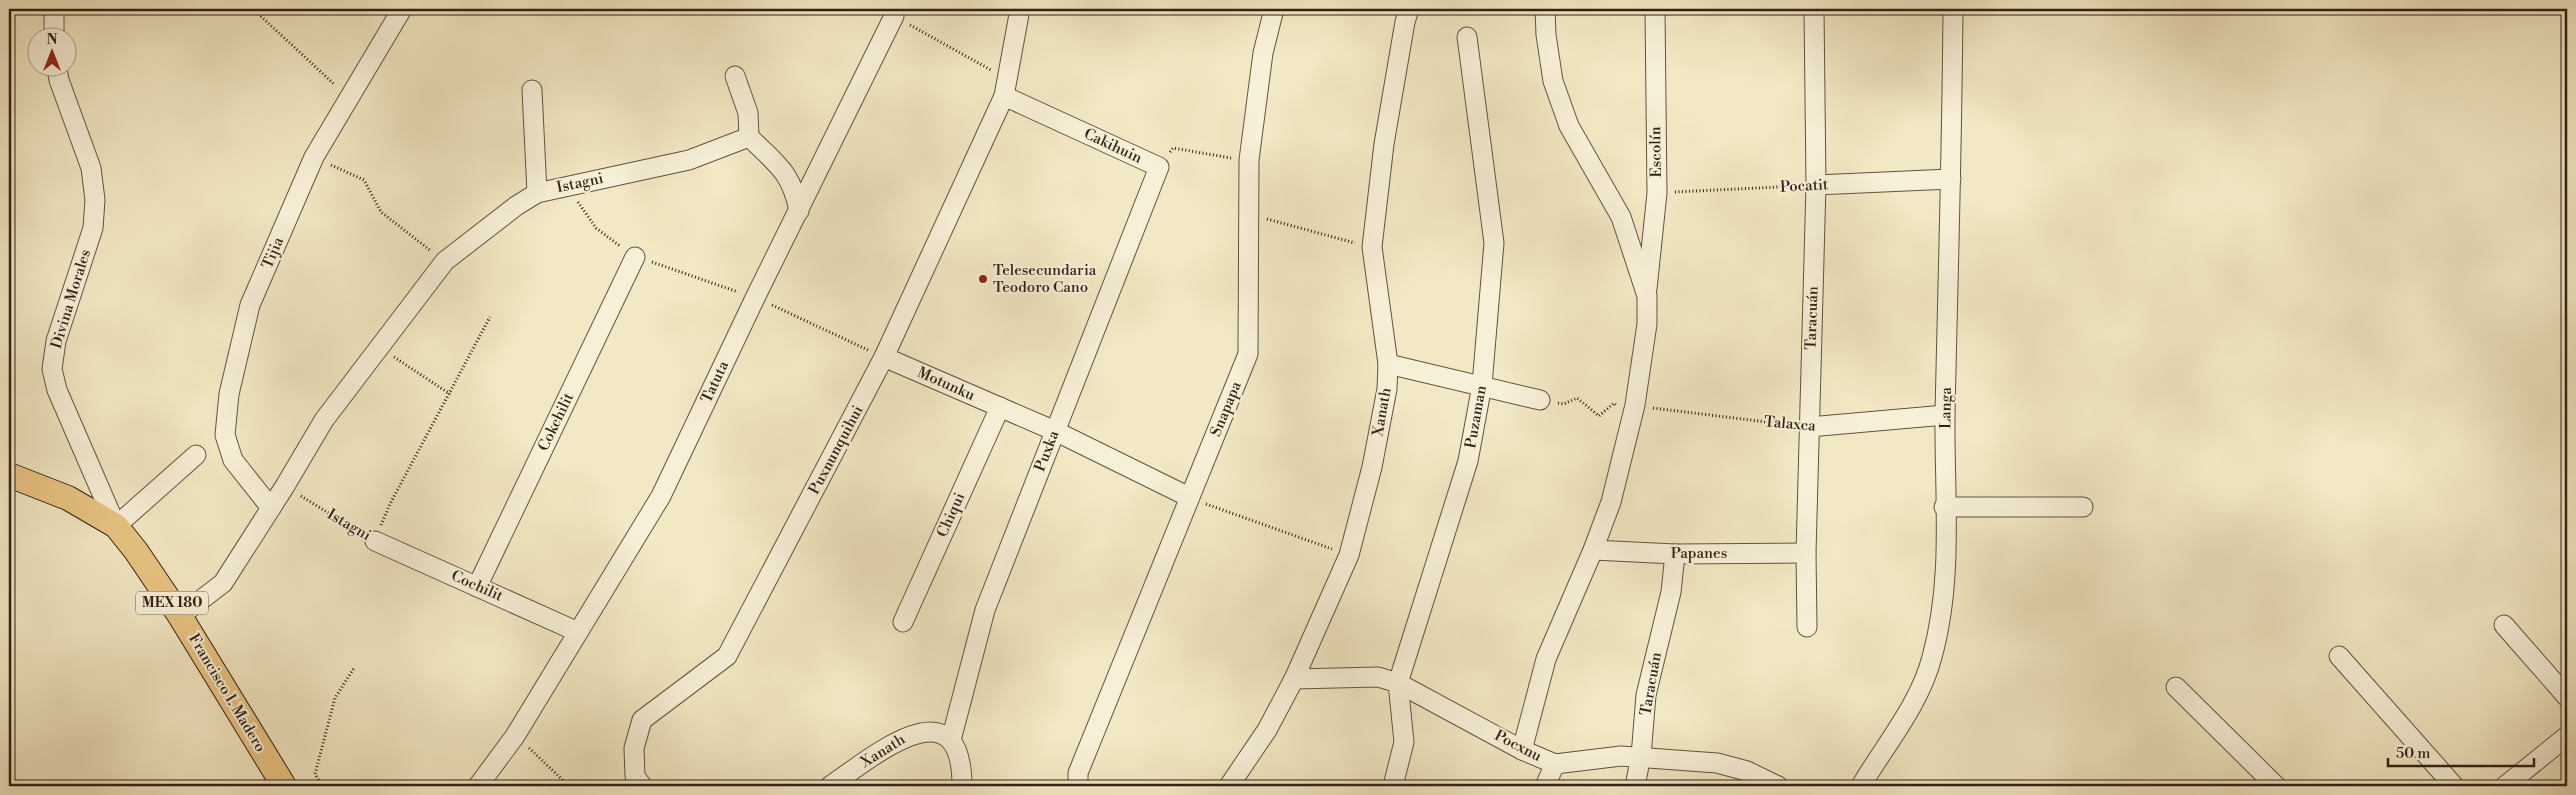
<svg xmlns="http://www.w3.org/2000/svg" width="2576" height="795" viewBox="0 0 2576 795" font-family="'Libre Bodoni',serif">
  <rect width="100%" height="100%" fill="#f2e8c3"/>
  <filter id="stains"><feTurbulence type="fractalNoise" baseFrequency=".004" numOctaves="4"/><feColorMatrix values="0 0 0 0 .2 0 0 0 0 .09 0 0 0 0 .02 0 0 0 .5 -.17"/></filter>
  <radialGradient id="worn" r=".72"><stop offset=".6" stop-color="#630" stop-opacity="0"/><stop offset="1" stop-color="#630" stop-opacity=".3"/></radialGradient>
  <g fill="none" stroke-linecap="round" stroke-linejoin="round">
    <defs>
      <g id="minor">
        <polyline points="54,9 54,38"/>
        <polyline points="57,68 59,80 91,168 95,200 93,228 56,341 52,369 57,390 116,526 196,455"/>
        <polyline points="735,76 748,113 749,137"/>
        <polyline points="532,90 537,193"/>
        <path d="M749 137C776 163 792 173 799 211"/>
        <polyline points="1816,185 1951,179"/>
        <polyline points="1647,289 1657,193 1655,9"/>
        <polyline points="884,357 1055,431 1189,497"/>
        <polyline points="1388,364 1540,400"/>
        <polyline points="1809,427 1945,415"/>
        <polyline points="1944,507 2083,507"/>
        <polyline points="271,508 233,460 225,435 229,394 250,305 314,157 402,9"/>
        <polyline points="375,541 578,632"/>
        <polyline points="1593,550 1675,554 1806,553"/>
        <polyline points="477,587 635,257"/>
        <polyline points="180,616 223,583 285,486 324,420 445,261 516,206 537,193 689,160 749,137"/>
        <polyline points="903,622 1000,407"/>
        <polyline points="2504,625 2567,697"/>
        <polyline points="1807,627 1806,553 1816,185 1814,9"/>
        <polyline points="2339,656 2454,786"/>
        <polyline points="1294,679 1378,677 1398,683 1522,750 1555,764 1621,756 1717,763 1747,771 1778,786"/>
        <polyline points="2176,687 2276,786"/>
        <polyline points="951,740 985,610 1159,167 1004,96"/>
        <polyline points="1522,750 1546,659 1593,550 1611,502 1635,405 1647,324 1647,296 1621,217 1569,126 1553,81 1546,35 1545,9"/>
        <polyline points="478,786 515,736 661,496 755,298 894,16"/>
        <polyline points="642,786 635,776 634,748 642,720 727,656 884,357 1004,96 1020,9"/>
        <path d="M830 786C871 758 962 680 962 786"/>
        <polyline points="1078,786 1078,773 1248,354 1249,160 1263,53 1274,9"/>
        <polyline points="1229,786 1267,730 1294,679 1349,555 1372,467 1387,389 1388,364 1372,247 1384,144 1405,22 1409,9"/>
        <polyline points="1393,786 1404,742 1398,683 1468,461 1482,385 1494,243 1467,37"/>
        <polyline points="1545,786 1555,764"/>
        <polyline points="1635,786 1641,756 1646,695 1671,592 1675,554"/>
        <path d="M1861 786C1885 745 1920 704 1932 657 1954 578 1944 494 1945 414 1948 279 1952 144 1953 9"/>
        <polyline points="2505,786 2567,736"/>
      </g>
      <polyline id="major" points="9,475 68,498 116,526 136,551 180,616 284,786"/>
    </defs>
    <!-- minor casing -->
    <use href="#minor" stroke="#605342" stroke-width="21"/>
    <!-- major casing -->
    <use href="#major" stroke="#302117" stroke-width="26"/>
    <!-- path -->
    <g stroke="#302117" stroke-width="3" stroke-dasharray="1 2.5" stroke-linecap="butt">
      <polyline points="253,9 335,85"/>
      <polyline points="910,25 991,70"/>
      <polyline points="1170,152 1173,148 1231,158"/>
      <polyline points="331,165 364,180 381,212 431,251"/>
      <polyline points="1675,192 1799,186"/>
      <polyline points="578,202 596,228 620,246"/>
      <polyline points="1267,219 1355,243"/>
      <polyline points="652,262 738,292"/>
      <polyline points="772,305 868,350"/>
      <polyline points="394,357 450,394"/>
      <polyline points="1558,403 1564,404 1577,398 1599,416 1614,403 1616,405"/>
      <polyline points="1653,408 1791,425"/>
      <polyline points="301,496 359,532"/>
      <polyline points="1206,504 1332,549"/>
      <polyline points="381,525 391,502 490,317"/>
      <polyline points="529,748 569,786"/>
      <polyline points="322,786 315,774 335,698 354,668"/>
    </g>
    <!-- minor -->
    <use href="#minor" stroke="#f7f0d8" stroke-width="19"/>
    <!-- major -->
    <use href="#major" stroke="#e9c482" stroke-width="24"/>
  </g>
  <!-- markers -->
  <circle fill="#8f2418" stroke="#f7f0d8" stroke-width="2" cx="983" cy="279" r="5"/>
  <g text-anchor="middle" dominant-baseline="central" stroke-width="4" stroke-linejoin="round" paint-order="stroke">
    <!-- shield labels -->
    <rect fill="#f7f0d8" stroke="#6c5f51" stroke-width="1" x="136" y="591.5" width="72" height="23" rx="4"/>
    <g font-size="14" font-weight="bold" fill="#302117">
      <text x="172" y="603">MEX 180</text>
    </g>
    <!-- street labels -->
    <g font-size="15" fill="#302117" stroke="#f7f0d8">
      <text transform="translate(1113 146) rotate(25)">Cakihuin</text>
      <text transform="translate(1656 152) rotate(-91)">Escolín</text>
      <text transform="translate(580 183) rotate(-12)">Istagni</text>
      <text transform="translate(1804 186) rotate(-3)">Pocatit</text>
      <text transform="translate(273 253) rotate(-67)">Tijia</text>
      <text transform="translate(71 299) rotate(-73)">Divina Morales</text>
      <text transform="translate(1812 318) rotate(-88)">Taracuán</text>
      <text transform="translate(715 382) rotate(-65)">Tatuta</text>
      <text transform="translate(946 384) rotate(24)">Motunku</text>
      <text transform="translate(1946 408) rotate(-89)">Langa</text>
      <text transform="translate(1226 409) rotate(-68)">Snapapa</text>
      <text transform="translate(1382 412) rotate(-80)">Xanath</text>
      <text transform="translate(1476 417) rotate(-80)">Puzaman</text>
      <text transform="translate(556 422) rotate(-64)">Cokchilit</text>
      <text transform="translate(1790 424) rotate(5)">Talaxca</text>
      <text transform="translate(836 450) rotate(-62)">Puxnunquihui</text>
      <text transform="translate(1047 451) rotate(-69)">Puxka</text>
      <text transform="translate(951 515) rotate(-66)">Chiqui</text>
      <text transform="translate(349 525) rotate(30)">Istagni</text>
      <text x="1699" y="553">Papanes</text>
      <text transform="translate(477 586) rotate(24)">Cochilit</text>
      <text transform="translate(1651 684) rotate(-80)">Taracuán</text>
      <text transform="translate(227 693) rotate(59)">Francisco I. Madero</text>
      <text transform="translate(1518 746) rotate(27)">Pocxnu</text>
      <text transform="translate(883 751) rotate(-32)">Xanath</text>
    </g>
    <!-- poi labels -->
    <g font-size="15" fill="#302117" stroke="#f7f0d8" text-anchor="start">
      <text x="993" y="270">Telesecundaria<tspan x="993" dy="17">Teodoro Cano</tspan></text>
    </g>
  </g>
  <!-- margin -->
  <rect width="2576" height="795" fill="none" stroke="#f2e8c3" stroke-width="30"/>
  <rect x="10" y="10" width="2556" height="775" fill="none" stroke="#302117" stroke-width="2.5"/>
  <rect x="15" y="15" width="2546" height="765" fill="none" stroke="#302117"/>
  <!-- north arrow -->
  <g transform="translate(52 52)"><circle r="24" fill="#f7f0d8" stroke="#a79d8b"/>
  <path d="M0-4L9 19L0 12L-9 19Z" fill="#8f2418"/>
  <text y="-8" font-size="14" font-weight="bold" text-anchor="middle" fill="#302117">N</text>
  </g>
  <!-- scale -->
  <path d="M2388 758v8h146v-8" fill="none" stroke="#302117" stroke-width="2.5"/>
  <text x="2396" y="758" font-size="15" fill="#302117" stroke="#f7f0d8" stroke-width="4" paint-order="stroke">50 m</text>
  <rect width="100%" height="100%" filter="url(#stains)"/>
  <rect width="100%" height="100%" fill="url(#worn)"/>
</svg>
